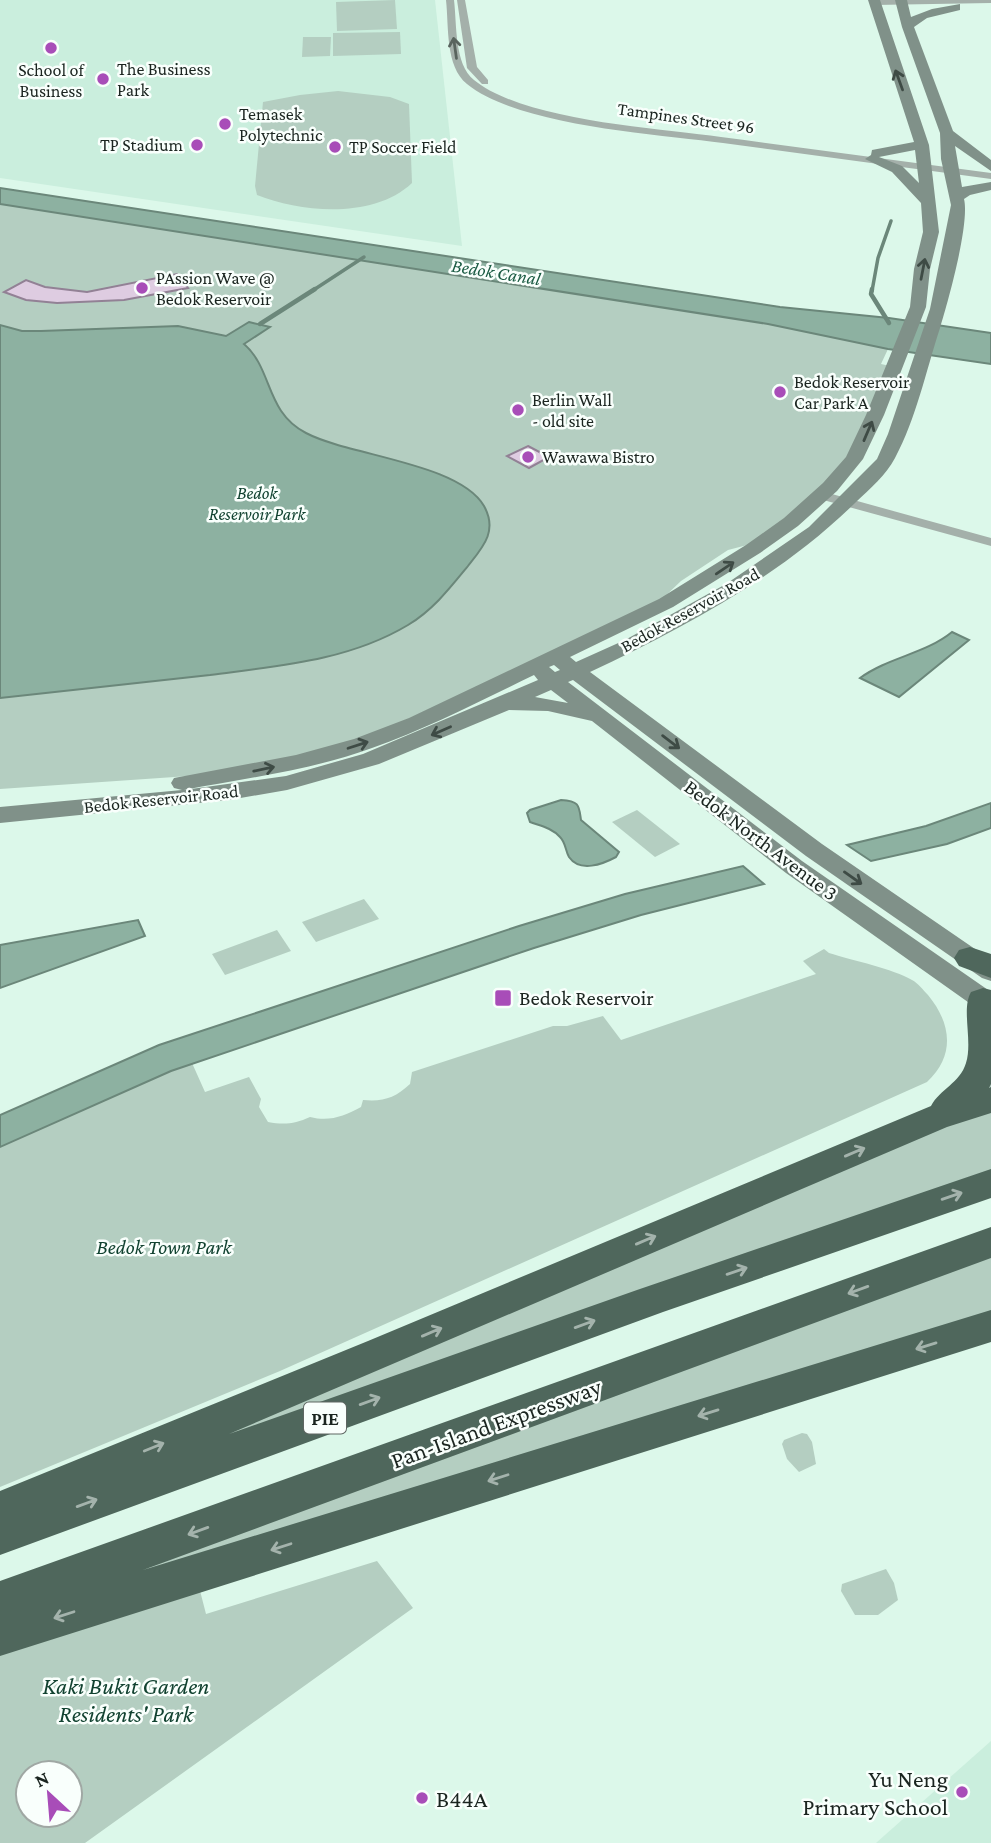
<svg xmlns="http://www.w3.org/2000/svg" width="991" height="1843" viewBox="0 0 991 1843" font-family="'Crimson Pro',serif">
  <rect width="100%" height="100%" fill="#dcf8ea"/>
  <!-- built -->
  <g fill="#caeedd">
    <polygon points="0,0 435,0 462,246 0,178"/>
    <polygon points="991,1741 991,1843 876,1843"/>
  </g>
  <!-- green -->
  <g fill="#b4cec1" fill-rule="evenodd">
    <polygon points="395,0 397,29 337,31 336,2"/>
    <polygon points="400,32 401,54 333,56 333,33"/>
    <polygon points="303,37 331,37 330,56 302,57"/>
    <path d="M338 91 390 97 409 104 412 183C374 219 302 213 257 195L255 186 263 102 300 95Z"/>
    <polygon points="0,204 768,324 888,349 881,364 890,366 848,458 825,484 755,543 728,550 681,581 659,602 361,741 297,758 189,776 0,789"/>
    <polygon points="637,810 680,844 655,857 612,822"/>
    <polygon points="364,899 379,919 316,942 302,922"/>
    <polygon points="277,930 291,951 225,975 212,954"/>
    <path d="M824 949 829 953C851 960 894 969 912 980 918 983 923 990 928 995 951 1023 956 1055 927 1082L280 1371 0 1487V1147L142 1081 192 1063 205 1092 249 1077 261 1099 259 1107 268 1122C284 1125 295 1124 310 1117 330 1122 344 1116 361 1107L363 1100C383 1102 395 1098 410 1084L412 1072 553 1026H567L603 1016 621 1040 816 974 803 961Z"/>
    <polygon points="991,1005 991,1183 0,1513 960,1101"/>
    <polygon points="991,1242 991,1325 0,1635 0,1603"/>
    <polygon points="802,1433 807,1434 812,1442 816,1464 799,1472 787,1459 782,1444 784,1440"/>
    <path d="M377 1561 413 1608 85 1843H0V1641L197 1579 206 1614ZM28 1773H70V1815H28Z"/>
    <polygon points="886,1569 894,1583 898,1600 878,1615 855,1615 841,1591 842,1584"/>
  </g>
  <!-- water -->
  <g fill="#8db1a1" stroke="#6b877a" stroke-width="2">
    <polygon points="0,188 780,307 889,318 991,333 991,364 888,349 768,324 0,204"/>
    <path d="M249 322 270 327 244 344C273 369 265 412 306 433 350 456 459 463 484 506 498 531 483 547 468 566 450 588 433 610 408 625 348 661 278 666 210 675 140 683 70 690 0 698V325L22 331H41L178 326 226 336Z"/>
    <path d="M952 632 969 640 899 697 860 678C889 657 925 654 952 632Z"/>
    <path d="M561 800C580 801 579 806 581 820L619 852 616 857C603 864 580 873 569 857 565 850 566 843 560 837 552 828 541 826 530 822L527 813 530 810Z"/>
    <polygon points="991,803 991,828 947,844 871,861 847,845 926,826"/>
    <polygon points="743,866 764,884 641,915 534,948 171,1071 0,1147 0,1115 159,1045 519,926 625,894"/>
    <polygon points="138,920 145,936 0,988 0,945"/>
  </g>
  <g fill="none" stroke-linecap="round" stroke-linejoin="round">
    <!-- stream-far1 -->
    <g stroke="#6b877a" stroke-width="3.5">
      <polyline points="312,291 364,257"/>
      <polyline points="872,291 878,258 891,221"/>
    </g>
    <!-- stream -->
    <g stroke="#6b877a" stroke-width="4.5">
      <polyline points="872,289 871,294 889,323"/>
      <polyline points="260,324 315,289"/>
    </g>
  </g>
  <!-- building -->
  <g fill="#decce1" stroke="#928195" stroke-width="2">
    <polygon points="177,274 188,288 124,300 57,303 26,300 4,292 26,280 45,287 87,292"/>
    <polygon points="528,446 549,457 529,468 507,456"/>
  </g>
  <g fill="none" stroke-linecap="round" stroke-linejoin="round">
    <!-- street -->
    <g fill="#a4b0aa" fill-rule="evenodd">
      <path d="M446 0H454C457 24 454 64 474 80 525 121 656 128 721 137 811 149 901 161 991 173V179C902 167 812 155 723 143 656 134 519 126 467 84 445 66 449 27 446 0Z"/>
      <polygon points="457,0 465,0 477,67 488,80 488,84 482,84 467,68"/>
      <polygon points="873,0 991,0 991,3 875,5 871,2"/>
      <polygon points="821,491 991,538 991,546 816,498 814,495"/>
    </g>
    <!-- secondary -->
    <path fill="#809189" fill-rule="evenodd" d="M868 0H880L929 145 939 232 930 269 926 307 884 415 863 459 837 491 798 526 760 553 673 607 570 657 576 662 625 640 726 584 809 527 877 459 888 434 930 309 951 205 941 159 940 133 902 27 895 0H907L911 17 932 9 960 4V10L927 18 914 27 953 131 991 160V171L955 146 962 187 991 182V190L970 195 964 199C970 223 948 302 940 328 926 371 916 419 895 458 886 475 870 489 856 502 781 576 685 627 590 672L822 844 991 960V981L982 978 806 856 573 680 568 682 802 861 991 992V1014L982 1012 786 873 592 721 548 711 509 710 379 764 287 790 229 800 0 823V807L182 790 174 788 171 783 174 778 296 755 354 739 409 718 659 599 746 545 784 518 823 483 846 457 866 415 910 307 914 269 923 232 921 203 892 172 865 159 871 155 872 150 914 142ZM915 150 919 183 902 166 879 157ZM554 665 560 670 555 672 549 667ZM534 675 538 680 363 754 286 776 184 790C247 778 312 770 372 748 428 728 480 701 534 675ZM551 690 568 703 535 697Z"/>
    <!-- highway -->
    <g fill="#4f675c" fill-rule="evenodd">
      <polygon points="970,947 991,954 991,978 959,966 954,958 959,950"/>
      <path d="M983 988 991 990V1084L989 1088 991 1087V1113L947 1127 229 1434 637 1290 991 1169V1198L663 1312 0 1555V1491L368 1341 931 1106C940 1089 960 1083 966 1063 973 1041 961 1009 971 992Z"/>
      <polygon points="991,1227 991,1258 143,1570 991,1310 991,1342 0,1656 0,1581"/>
    </g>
  </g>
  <!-- one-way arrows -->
  <defs><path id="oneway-shaft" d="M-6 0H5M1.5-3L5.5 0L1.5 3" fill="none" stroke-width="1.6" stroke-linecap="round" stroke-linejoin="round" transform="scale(1.75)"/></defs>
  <use stroke="#59645e" href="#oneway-shaft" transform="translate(455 48) rotate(-98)"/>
  <g stroke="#3e4b45">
    <use href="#oneway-shaft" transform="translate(899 80) rotate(-110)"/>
    <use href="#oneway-shaft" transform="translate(923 269) rotate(-79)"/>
    <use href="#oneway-shaft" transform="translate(868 431) rotate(-67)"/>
    <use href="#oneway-shaft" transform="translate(725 568) rotate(-34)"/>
    <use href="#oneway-shaft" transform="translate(441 731) rotate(156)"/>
    <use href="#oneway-shaft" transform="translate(671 742) rotate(37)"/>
    <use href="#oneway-shaft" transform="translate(358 745) rotate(-18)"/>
    <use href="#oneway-shaft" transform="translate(264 769) rotate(-12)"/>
    <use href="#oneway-shaft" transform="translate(853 878) rotate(35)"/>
  </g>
  <g stroke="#a4b3ac">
    <use href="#oneway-shaft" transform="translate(855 1152) rotate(-23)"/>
    <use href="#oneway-shaft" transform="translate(952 1196) rotate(-19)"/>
    <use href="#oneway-shaft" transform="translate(646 1240) rotate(-23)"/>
    <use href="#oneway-shaft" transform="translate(737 1271) rotate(-19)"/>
    <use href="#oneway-shaft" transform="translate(858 1290) rotate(160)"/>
    <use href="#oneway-shaft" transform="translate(585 1324) rotate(-20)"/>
    <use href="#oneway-shaft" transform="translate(432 1332) rotate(-23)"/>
    <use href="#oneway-shaft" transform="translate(926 1346) rotate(163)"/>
    <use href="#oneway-shaft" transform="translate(370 1401) rotate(-20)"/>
    <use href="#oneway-shaft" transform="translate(708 1413) rotate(163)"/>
    <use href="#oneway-shaft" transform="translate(154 1447) rotate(-22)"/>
    <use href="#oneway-shaft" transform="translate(498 1478) rotate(162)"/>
    <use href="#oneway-shaft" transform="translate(87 1503) rotate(-20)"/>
    <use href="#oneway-shaft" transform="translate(198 1531) rotate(160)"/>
    <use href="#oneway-shaft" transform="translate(281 1547) rotate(162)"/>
    <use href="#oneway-shaft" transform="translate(64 1615) rotate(162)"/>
  </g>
  <!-- markers -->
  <g fill="#a84db8" stroke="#f9fffc" stroke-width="2.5">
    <circle cx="51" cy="48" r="7"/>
    <circle cx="103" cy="79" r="7"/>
    <circle cx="225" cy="124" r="7"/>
    <circle cx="197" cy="145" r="7"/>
    <circle cx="335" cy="147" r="7"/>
    <circle cx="142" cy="288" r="7"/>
    <circle cx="780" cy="392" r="7"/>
    <circle cx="518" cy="410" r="7"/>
    <circle cx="528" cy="457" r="7"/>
    <rect x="494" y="989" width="18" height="18" rx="3.5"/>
    <circle cx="962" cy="1792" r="7"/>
    <circle cx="422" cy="1798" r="7"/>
  </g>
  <g text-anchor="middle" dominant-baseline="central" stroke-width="5" stroke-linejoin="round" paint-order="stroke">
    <!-- far-poi labels -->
    <g font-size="18" fill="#1b2520" stroke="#f9fffc" text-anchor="start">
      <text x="117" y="69">The Business<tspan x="117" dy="21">Park</tspan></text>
      <text x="51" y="70" text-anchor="middle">School of<tspan x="51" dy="21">Business</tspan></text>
      <text x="239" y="114">Temasek<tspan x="239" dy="21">Polytechnic</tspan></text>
      <text x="183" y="145" text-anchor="end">TP Stadium</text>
      <text x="349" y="147">TP Soccer Field</text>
      <text x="156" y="278">PAssion Wave @<tspan x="156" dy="21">Bedok Reservoir</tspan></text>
      <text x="794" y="382">Bedok Reservoir<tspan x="794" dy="21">Car Park A</tspan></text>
      <text x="532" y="400">Berlin Wall<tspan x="532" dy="21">- old site</tspan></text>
      <text x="542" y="457">Wawawa Bistro</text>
    </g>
    <!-- far-street labels -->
    <g font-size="18" fill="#1b2520" stroke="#f9fffc">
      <text transform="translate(686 118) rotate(8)">Tampines Street 96</text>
      <text transform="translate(690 610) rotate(-29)">Bedok Reservoir Road</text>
      <text transform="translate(161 799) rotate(-6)">Bedok Reservoir Road</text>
    </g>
    <!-- far-park labels -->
    <g font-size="18" font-style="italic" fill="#114230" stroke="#f9fffc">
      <text x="257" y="493">Bedok<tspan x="257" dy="21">Reservoir Park</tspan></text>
    </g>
    <!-- far-water labels -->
    <g font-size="19" font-style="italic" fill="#1a5b43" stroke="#f9fffc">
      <text transform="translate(496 272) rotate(9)">Bedok Canal</text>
    </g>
    <!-- shield labels -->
    <rect fill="#f9fffc" stroke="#5e6662" stroke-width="2" x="304" y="1402.5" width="42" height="31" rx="5"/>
    <g font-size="19" font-weight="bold" fill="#1b2520">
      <text x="325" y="1418">PIE</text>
    </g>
    <!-- street labels -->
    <g font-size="21" fill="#1b2520" stroke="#f9fffc">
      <text transform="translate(761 840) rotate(37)">Bedok North Avenue 3</text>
    </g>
    <!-- poi labels -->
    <g font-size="21" fill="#1b2520" stroke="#f9fffc" text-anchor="start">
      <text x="519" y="998">Bedok Reservoir</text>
    </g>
    <!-- park labels -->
    <g font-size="21" font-style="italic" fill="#114230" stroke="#f9fffc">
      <text x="164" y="1247">Bedok Town Park</text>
    </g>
    <!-- near-street labels -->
    <g font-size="24" fill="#1b2520" stroke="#f9fffc">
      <text transform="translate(496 1423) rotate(-20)">Pan-Island Expressway</text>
    </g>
    <!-- near-park labels -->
    <g font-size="24" font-style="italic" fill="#114230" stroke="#f9fffc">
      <text x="126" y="1685">Kaki Bukit Garden<tspan x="126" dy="28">Residents' Park</tspan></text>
    </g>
    <!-- near-poi labels -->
    <g font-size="24" fill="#1b2520" stroke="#f9fffc" text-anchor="end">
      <text x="948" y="1778">Yu Neng<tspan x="948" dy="28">Primary School</tspan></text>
      <text x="436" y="1798" text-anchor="start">B44A</text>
    </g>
  </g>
  <!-- north arrow -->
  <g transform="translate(49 1794) rotate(334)"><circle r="33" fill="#f9fffc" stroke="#a0a8a4" stroke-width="2"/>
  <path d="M0-5L12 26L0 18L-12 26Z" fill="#a84db8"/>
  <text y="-10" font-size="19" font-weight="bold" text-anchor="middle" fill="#1b2520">N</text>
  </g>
</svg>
